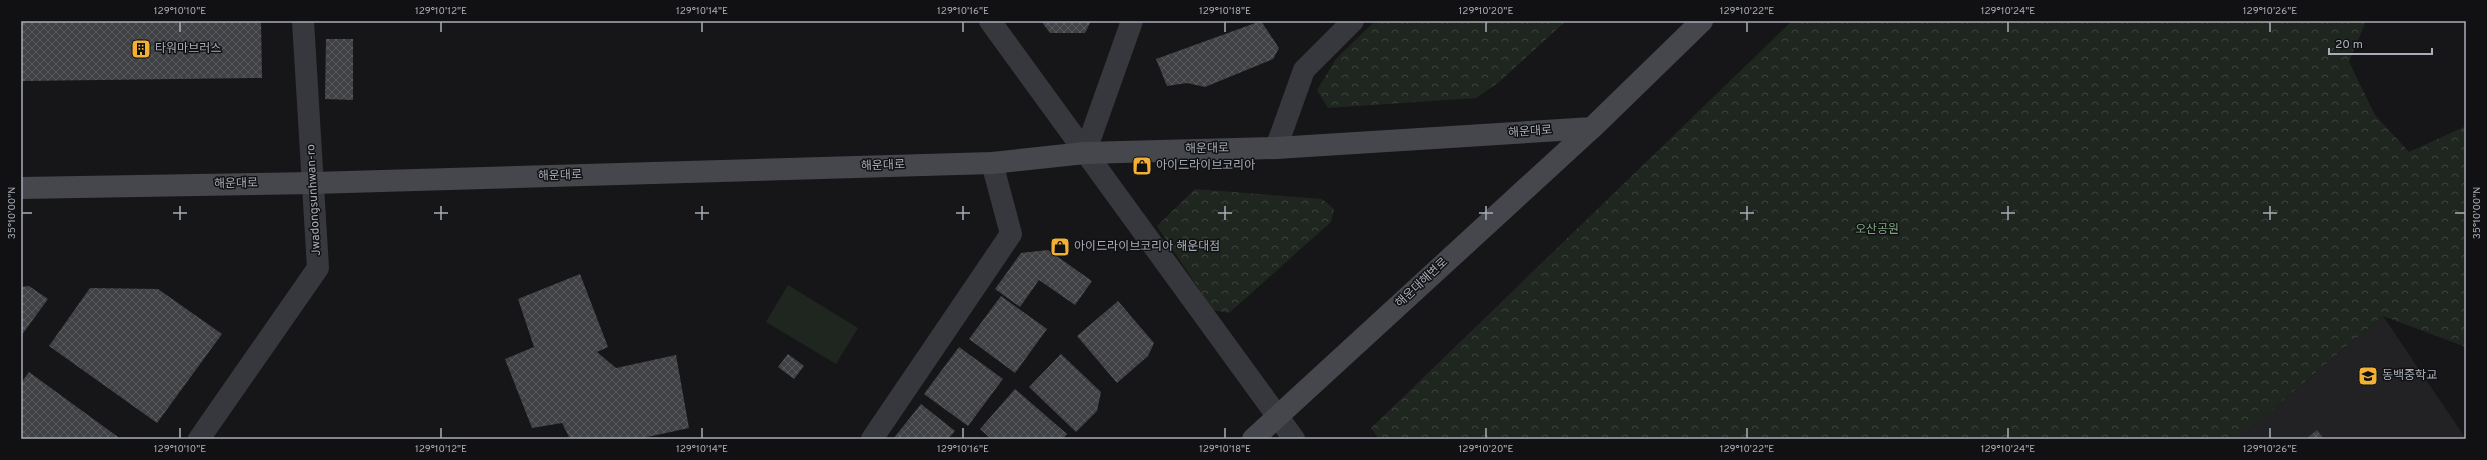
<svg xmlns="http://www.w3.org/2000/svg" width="2487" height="460" viewBox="0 0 2487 460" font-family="Overpass,'Noto Sans KR',sans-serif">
  <defs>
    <pattern id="forest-crowns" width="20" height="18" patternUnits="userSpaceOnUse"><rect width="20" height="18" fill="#1e261f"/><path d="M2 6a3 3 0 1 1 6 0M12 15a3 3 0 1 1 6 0" fill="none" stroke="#3c433d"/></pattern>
    <pattern id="building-cross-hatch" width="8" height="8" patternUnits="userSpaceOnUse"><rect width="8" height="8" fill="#404145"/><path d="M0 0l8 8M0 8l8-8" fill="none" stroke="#595a5e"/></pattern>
  </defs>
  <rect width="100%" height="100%" fill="#161618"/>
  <!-- built -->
  <polygon fill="#222225" points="2383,316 2466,439 2237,439"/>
  <!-- forest -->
  <g fill="url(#forest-crowns)">
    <polygon points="1375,21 1566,21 1498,83 1476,98 1328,108 1317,90 1336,59"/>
    <polygon points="1792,21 2366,21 2349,62 2375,115 2409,152 2466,126 2466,347 2383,316 2237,439 1379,439 1371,428"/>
    <polygon points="1195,189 1322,199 1334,209 1331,222 1229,313 1213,310 1157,226"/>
  </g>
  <!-- pitch -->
  <polygon fill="#1e261f" points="788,285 858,328 836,364 766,322"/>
  <!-- building -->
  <g fill="url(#building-cross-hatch)">
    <polygon points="21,21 261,21 262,78 21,81"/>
    <polygon points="1041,21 1091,21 1085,33 1050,33"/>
    <polygon points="1261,21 1279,48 1273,59 1205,87 1187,83 1167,86 1156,59"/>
    <polygon points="326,39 353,39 353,100 325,99"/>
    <polygon points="1048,250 1092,281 1075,305 1039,280 1020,307 995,289 1021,253"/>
    <polygon points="580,274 608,347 597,352 616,368 676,355 689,428 638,439 570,439 562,423 532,428 505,359 534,347 518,299"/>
    <polygon points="29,286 48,299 21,336 21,287"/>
    <polygon points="90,288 158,289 222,334 157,423 49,346"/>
    <polygon points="1001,296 1047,329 1015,373 969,339"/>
    <polygon points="1118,301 1154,343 1148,356 1117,383 1077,336"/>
    <polygon points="959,347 1003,379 968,426 924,394"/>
    <polygon points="788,354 804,366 794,379 778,367"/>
    <polygon points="1061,354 1101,392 1097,411 1076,432 1029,387"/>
    <polygon points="29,372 118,437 117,439 21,439 21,383"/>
    <polygon points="1015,389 1067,434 1063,439 991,439 980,429"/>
    <polygon points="921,404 955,431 948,439 893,439"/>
    <polygon points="2317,430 2324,439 2306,439"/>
  </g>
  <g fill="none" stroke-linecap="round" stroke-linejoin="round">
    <!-- minor -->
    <g stroke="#37383d" stroke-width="22">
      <polyline points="990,21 1294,439"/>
      <polyline points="1276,148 1304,70 1353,21"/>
      <polyline points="1085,153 1132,21"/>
      <polyline points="199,439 318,268 303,21"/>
      <polyline points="872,439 1011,234 992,163"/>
    </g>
    <!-- secondary -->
    <g stroke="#45474d" stroke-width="22">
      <polyline points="21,188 313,183 992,163 1085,153 1276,148 1592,128 1702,21"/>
      <polyline points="1253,439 1592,128"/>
    </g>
  </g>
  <!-- ticks -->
  <path fill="none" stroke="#a8adb8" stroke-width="1.5" d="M180 22V32M441 22V32M702 22V32M963 22V32M1225 22V32M1486 22V32M1747 22V32M2008 22V32M2270 22V32M180 206V220M441 206V220M702 206V220M963 206V220M1225 206V220M1486 206V220M1747 206V220M2008 206V220M2270 206V220M22 213H32M173 213H187M434 213H448M695 213H709M956 213H970M1218 213H1232M1479 213H1493M1740 213H1754M2001 213H2015M2263 213H2277M2455 213H2465M180 428V438M441 428V438M702 428V438M963 428V438M1225 428V438M1486 428V438M1747 428V438M2008 428V438M2270 428V438"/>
  <!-- icons -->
  <defs>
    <symbol id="building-square" viewBox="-11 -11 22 22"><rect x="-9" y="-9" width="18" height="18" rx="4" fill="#f2b134" stroke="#111113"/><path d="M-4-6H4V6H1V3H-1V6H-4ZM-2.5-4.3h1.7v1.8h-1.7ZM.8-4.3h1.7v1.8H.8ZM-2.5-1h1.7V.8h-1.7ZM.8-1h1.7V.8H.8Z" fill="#111"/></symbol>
    <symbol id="shop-square" viewBox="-11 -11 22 22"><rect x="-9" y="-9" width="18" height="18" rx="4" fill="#f2b134" stroke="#111113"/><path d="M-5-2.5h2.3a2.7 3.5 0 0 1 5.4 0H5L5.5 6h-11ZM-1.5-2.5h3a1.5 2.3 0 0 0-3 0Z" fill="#111"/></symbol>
    <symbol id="school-square" viewBox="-11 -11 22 22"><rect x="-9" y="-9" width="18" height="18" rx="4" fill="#f2b134" stroke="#111113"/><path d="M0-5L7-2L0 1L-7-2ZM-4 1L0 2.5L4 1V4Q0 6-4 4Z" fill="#111"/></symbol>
  </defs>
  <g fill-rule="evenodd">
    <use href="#building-square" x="130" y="38" width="22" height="22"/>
    <use href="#shop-square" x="1131" y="155" width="22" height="22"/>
    <use href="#shop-square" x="1049" y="236" width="22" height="22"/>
    <use href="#school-square" x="2357" y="365" width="22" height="22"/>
  </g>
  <g text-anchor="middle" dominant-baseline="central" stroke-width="3" stroke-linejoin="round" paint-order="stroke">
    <!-- poi labels -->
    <g font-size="12" fill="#a8adb8" stroke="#111113" text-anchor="start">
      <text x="155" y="49">타워마브러스</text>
      <text x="1156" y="166">아이드라이브코리아</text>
      <text x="1074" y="247">아이드라이브코리아 해운대점</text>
      <text x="2382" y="376">동백중학교</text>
    </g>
    <!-- street labels -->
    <g font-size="12" fill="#a8adb8" stroke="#111113">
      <text transform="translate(1530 132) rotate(-4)">해운대로</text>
      <text transform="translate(1207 149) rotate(-1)">해운대로</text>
      <text transform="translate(883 166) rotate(-2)">해운대로</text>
      <text transform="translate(560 176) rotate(-2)">해운대로</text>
      <text transform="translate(236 184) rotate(-1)">해운대로</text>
      <text transform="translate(314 200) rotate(-93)">Jwadongsunhwan-ro</text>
      <text transform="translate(1422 283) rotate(-43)">해운대해변로</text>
    </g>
    <!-- park labels -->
    <g font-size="12" fill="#7fa381" stroke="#111113">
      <text x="1877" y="230">오산공원</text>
    </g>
  </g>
  <!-- border -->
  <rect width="2487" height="460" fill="none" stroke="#111113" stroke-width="44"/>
  <!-- scale -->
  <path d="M2329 48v6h103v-6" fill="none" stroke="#a8adb8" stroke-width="2"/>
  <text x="2335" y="48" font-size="12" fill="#a8adb8" stroke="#111113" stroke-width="3" paint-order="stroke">20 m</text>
  <rect x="22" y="22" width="2443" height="416" fill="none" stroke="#a8adb8" stroke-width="1.5"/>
  <g font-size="10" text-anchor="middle" fill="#a8adb8">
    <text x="180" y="14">129°10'10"E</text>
    <text x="441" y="14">129°10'12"E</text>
    <text x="702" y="14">129°10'14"E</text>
    <text x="963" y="14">129°10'16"E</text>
    <text x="1225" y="14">129°10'18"E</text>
    <text x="1486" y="14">129°10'20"E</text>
    <text x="1747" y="14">129°10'22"E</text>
    <text x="2008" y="14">129°10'24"E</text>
    <text x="2270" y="14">129°10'26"E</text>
    <text transform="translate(11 213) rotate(-90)" y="4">35°10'00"N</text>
    <text transform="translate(2476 213) rotate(-90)" y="4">35°10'00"N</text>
    <text x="180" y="452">129°10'10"E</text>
    <text x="441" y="452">129°10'12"E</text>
    <text x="702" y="452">129°10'14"E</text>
    <text x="963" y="452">129°10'16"E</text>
    <text x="1225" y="452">129°10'18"E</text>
    <text x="1486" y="452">129°10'20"E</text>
    <text x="1747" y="452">129°10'22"E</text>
    <text x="2008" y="452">129°10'24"E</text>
    <text x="2270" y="452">129°10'26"E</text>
  </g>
</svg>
